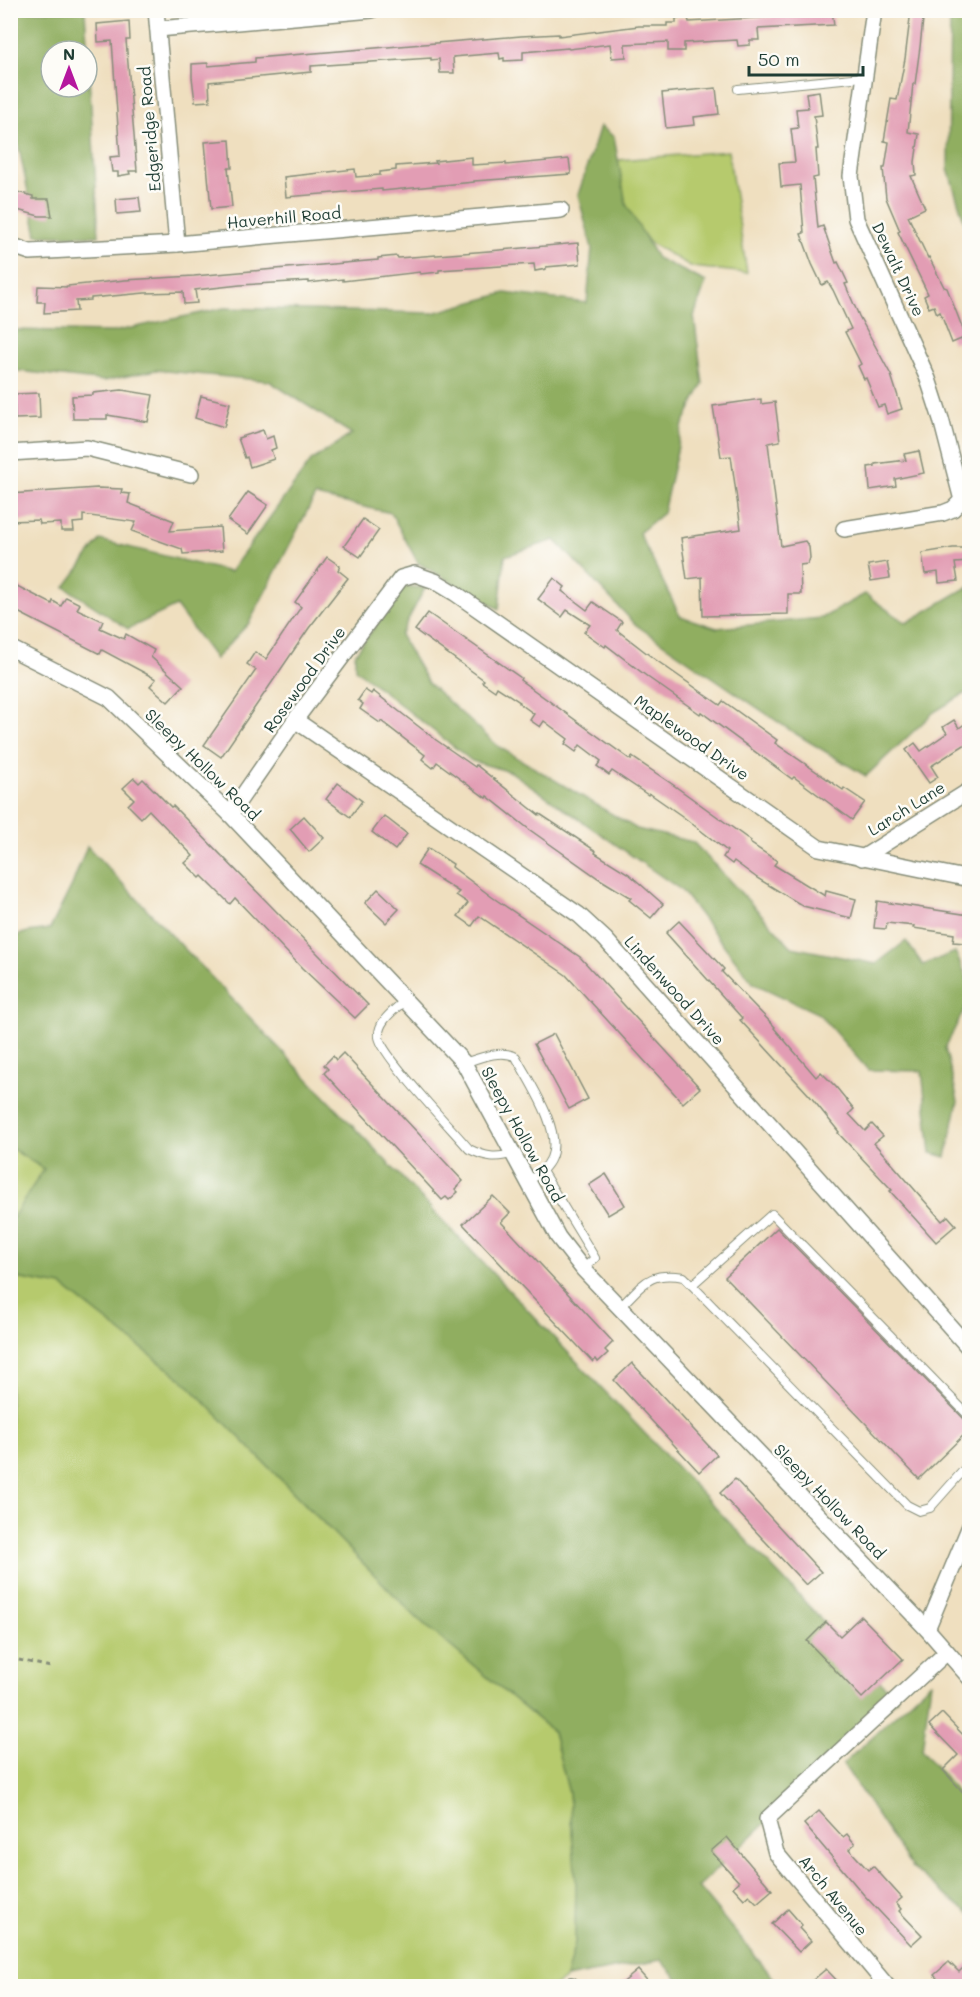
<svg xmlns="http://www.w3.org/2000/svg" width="980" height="1997" viewBox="0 0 980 1997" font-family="Mali,sans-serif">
  <rect width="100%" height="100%" fill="#fdfcf7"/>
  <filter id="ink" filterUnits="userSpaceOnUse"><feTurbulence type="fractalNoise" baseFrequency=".0167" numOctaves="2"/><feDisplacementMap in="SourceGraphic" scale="12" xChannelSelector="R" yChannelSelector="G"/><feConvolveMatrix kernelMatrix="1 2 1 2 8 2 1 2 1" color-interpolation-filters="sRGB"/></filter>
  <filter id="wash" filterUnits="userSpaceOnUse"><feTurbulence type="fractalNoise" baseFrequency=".008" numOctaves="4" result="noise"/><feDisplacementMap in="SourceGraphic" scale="24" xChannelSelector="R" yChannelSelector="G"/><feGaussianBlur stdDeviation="1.35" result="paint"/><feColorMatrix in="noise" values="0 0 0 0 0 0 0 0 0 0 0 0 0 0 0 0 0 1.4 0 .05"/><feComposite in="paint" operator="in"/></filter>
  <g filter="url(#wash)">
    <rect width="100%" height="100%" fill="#efdfbf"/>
    <!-- green -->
    <g fill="#b6ca6d" stroke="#6a8450" stroke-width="1.5">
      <polygon points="728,151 747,273 692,267 650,243 620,203 607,161"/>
      <polygon points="11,1148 44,1169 11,1222"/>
      <polygon points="10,1277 62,1286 184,1381 417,1618 553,1732 569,1793 576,1882 575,1943 566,1978 555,1986 11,1986"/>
    </g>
    <!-- forest -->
    <g fill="#90ae60" stroke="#58764a" stroke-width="1.5" fill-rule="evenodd">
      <path d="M10 11H85L99 236 37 235 11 110ZM51 51H87V87H51Z"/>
      <polygon points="950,11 969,11 969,237 948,169"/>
      <polygon points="600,126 614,137 626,204 657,258 706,282 694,316 703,384 683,424 663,513 639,533 680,616 717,628 822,618 865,594 906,623 969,586 969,691 934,712 866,776 793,732 636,625 555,540 505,556 499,609 418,563 391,513 315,496 249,623 215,659 176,606 128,629 65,587 100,540 230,572 311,461 352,434 269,381 156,370 104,381 11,370 11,330 113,332 224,308 433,313 505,293 587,303 592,248 578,195"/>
      <polygon points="404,586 425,588 400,635 428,683 499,747 637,829 693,842 792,947 876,964 906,941 923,965 955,952 969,982 970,998 945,1048 958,1101 946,1157 931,1153 922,1071 868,1070 819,1014 753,983 681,890 511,772 472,761 355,669 355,654"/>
      <polygon points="87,846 897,1699 698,1887 780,1986 685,1986 661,1960 566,1978 575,1943 576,1882 569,1793 553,1732 417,1618 184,1381 62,1286 11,1277 10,1222 44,1169 11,1148 11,937 28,932 50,929 72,885"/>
      <polygon points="931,1682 922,1750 969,1807 969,1914 912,1868 843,1764"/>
    </g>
    <g id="blocks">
      <!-- building -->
      <g fill="#e29db4">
        <polygon points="832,10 834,25 758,29 759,40 750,40 750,45 738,46 737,40 684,43 684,51 668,51 668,42 625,44 626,57 612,58 610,44 569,49 568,48 523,52 523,60 504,61 504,58 500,59 499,53 453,57 454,73 440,73 439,59 431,60 431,58 311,66 311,72 209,82 210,101 195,102 192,77 192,64 208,63 208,66 255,62 255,58 521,36 559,34 559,36 639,26 667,26 667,23 676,23 676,18 688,18 689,22 772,17 772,15"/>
        <polygon points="911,10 924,10 920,47 915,84 913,84 908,132 919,134 915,162 916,175 911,176 925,208 908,216 928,258 929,257 944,287 947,288 966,337 952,343 940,312 937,314 934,306 929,308 924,296 928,294 898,232 900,231 886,198 883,168 885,168 889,142 884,141 891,99 897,100 905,59"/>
        <polygon points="129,21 130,40 126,40 137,171 129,171 130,174 118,176 118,172 112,172 110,157 120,156 112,41 98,42 97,24"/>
        <polygon points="716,88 719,114 694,117 695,125 666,128 662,93"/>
        <polygon points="819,91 822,115 814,116 818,149 816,149 818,177 813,178 818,228 823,226 836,263 838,262 848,283 845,284 859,316 891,375 902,409 887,414 884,405 878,407 866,378 864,379 858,366 861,364 845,332 851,329 833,290 828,282 822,285 812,264 801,234 804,233 800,185 781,187 779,163 795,162 791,129 798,128 796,109 808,108 806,93"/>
        <polygon points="230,140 232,168 228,168 232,207 211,209 205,142"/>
        <polygon points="472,157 472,165 506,163 506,165 569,159 571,174 474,181 474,182 382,191 382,189 286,197 284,177 355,169 356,177 380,175 380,172 396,170 396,166 436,163 435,161"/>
        <polygon points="13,191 33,196 33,199 49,199 52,216 39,216 10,208"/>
        <polygon points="139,197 141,212 117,214 116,199"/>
        <polygon points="578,243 580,264 546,267 546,269 535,271 534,264 439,270 439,272 420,274 420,272 343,281 343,279 309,283 309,281 240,285 195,290 197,303 184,304 183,292 145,293 91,298 91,300 76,301 77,311 44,313 45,302 37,302 38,286 68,287 67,286 125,280 194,276 378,260 378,258 397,256 398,258 489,251"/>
        <polygon points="122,390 153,395 148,422 107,415 107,419 73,419 72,396 93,395 93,393"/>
        <polygon points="39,393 40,418 15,419 14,394"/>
        <polygon points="201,396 230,403 224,427 195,418"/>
        <polygon points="761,399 761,404 775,402 780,441 768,443 781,546 805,541 809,547 810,558 808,564 800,565 801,594 788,594 788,614 703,616 702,577 687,579 681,538 741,529 731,456 721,457 713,406"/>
        <polygon points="263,430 266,439 273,436 276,448 271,450 274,459 250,467 247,457 245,458 238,438"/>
        <polygon points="919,451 924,473 895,479 896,486 870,490 868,467 875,466 875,464 906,460 904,454"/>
        <polygon points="97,488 122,489 121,493 130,494 128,503 174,521 170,531 220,527 222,551 183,554 182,549 132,531 136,522 83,515 83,522 73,523 74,531 61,531 61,523 40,524 39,520 10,521 10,494"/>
        <polygon points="248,492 268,505 248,534 228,520"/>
        <polygon points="363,519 379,530 360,557 344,546"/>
        <polygon points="953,548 969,548 969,562 955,563 958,581 939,583 938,572 925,574 922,553"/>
        <polygon points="327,557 340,566 338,570 348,578 309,628 221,757 204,745 256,670 247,664 255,652 266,659 301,607 295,602"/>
        <polygon points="887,562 890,578 871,581 868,565"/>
        <polygon points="554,578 565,587 562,591 587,610 593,602 622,622 617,630 653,658 720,705 723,701 777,740 775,743 843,790 844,788 865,802 852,820 794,777 792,779 701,712 700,714 649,678 606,645 605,647 584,632 590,625 567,610 562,617 538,599"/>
        <polygon points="15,585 52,604 53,601 61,606 66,597 80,604 77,609 103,621 100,628 124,639 126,634 154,650 151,657 183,686 168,702 150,686 156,679 102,650 100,654 10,608 10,593"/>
        <polygon points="428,613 521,678 520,680 631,760 632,757 672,784 751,841 750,843 777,861 774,865 825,896 826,891 856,899 851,918 803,906 757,878 734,861 732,864 723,857 727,851 682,816 649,793 648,795 612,771 609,775 597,766 601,761 580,745 576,752 565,744 568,739 544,721 540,727 530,720 534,714 519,703 520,702 497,687 495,691 482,682 484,680 415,630"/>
        <polygon points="365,690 371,694 373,691 436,740 475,767 476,765 539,815 540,814 596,851 595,853 629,874 663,904 651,918 629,900 631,898 598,878 530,830 487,796 486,798 437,762 433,768 422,759 425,755 381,721 380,723 360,709 363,704 358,700"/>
        <polygon points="954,720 959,728 969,721 969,742 931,766 938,777 929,783 906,750 915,743 921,751 947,733 943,727"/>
        <polygon points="134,778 139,783 143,779 171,807 173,806 368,1005 355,1018 302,968 235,898 230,904 202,876 200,878 185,863 193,856 149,810 141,818 128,805 134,799 123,788"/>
        <polygon points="338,783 362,801 350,817 326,799"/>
        <polygon points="304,816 324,838 309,852 290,829"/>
        <polygon points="384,816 407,834 395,850 372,832"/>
        <polygon points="428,848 453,864 452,867 492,897 580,957 700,1088 683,1103 566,975 479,916 472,926 458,916 468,903 456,895 459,892 417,865"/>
        <polygon points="378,889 399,909 386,923 365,903"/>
        <polygon points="877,901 969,915 969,936 967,936 966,943 953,942 954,934 913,928 914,926 887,923 886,929 874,928"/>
        <polygon points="679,921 724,969 722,972 775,1027 774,1028 816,1077 821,1072 836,1087 854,1109 849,1114 865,1131 872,1124 883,1136 874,1143 942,1221 948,1216 956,1225 936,1242 890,1191 892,1190 838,1133 839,1132 810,1096 740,1020 742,1018 666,933"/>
        <polygon points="554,1034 588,1099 569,1109 534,1044"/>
        <polygon points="343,1053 463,1181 455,1189 458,1192 449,1200 446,1197 442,1200 324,1073 328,1069 324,1065 333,1056 336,1060"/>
        <polygon points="606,1174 625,1205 608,1215 589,1185"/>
        <polygon points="493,1196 510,1213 501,1222 613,1342 605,1350 608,1353 598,1362 596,1359 593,1362 463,1224"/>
        <polygon points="777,1228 969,1424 969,1430 919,1479 725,1277"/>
        <polygon points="632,1363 717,1455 699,1472 614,1380"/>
        <polygon points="735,1479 821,1572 806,1585 720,1493"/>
        <polygon points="861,1616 903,1659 862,1698 807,1641 826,1622 840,1636"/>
        <polygon points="942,1713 969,1741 969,1799 943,1770 958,1755 929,1725"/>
        <polygon points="819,1811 843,1837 847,1834 855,1844 849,1849 868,1870 873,1866 902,1898 896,1903 901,1909 899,1911 922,1935 911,1945 864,1895 804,1824"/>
        <polygon points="727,1837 772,1890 757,1903 749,1895 744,1899 733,1887 739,1882 711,1851"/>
        <polygon points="788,1909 802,1925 799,1928 811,1941 799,1952 772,1924"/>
        <polygon points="949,1962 959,1972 969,1962 969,1986 944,1986 934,1975"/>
        <polygon points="826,1969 842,1986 806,1986"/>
        <polygon points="638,1970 652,1986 619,1986"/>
      </g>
    </g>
  </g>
  <g filter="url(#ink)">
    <use href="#blocks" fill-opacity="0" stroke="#878e7a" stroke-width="1.5"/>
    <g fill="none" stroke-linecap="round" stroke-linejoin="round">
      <defs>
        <g id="lane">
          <polyline points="738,89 863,77"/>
          <path d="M405 1000C395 1010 377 1021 379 1037 381 1055 453 1130 469 1149 485 1157 496 1159 514 1153"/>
          <path d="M464 1063C479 1058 501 1049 516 1057 529 1082 563 1130 551 1158 547 1168 537 1175 529 1181"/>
          <polyline points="542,1171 595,1258 583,1269"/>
          <polyline points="692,1285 772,1214 970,1417"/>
          <path d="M620 1307C644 1284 648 1271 684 1277L907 1505 919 1511 930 1508 970 1463"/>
        </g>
        <g id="street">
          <polyline points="156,10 177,244"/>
          <polyline points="874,10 851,176 856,219 928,379 941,419 962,500"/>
          <polyline points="158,29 372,10"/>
          <polyline points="10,245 30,252 177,244 561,210"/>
          <polyline points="10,453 87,448 191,474"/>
          <polyline points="844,529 943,513 953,509 962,500 970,502"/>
          <polyline points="10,648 109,698 230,814 464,1063 558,1237 583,1269 927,1629 970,1678"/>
          <polyline points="295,720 579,915 605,939 970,1349"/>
          <polyline points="230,814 295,720 401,578 415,574 435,581 455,593 819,848 970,879"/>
          <polyline points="862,858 970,790"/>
          <polyline points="927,1629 970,1526"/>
          <polyline points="571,1985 572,1986"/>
          <polyline points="887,1986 776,1853 767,1819 947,1652"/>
        </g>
      </defs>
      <!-- lane casing -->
      <use href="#lane" stroke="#878e7a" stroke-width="10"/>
      <!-- street casing -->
      <use href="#street" stroke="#878e7a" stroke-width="18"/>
      <!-- path -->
      <polyline stroke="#878e7a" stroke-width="3" stroke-dasharray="4.5 4.5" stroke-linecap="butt" points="10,1658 51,1667"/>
      <!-- lane -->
      <use href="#lane" stroke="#fff" stroke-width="8"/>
      <!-- street -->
      <use href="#street" stroke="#fff" stroke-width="15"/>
    </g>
  </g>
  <g text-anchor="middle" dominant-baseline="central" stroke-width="5" stroke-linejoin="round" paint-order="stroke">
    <!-- street labels -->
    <g font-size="16" fill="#1f3d34" stroke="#fdfcf7">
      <text transform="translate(149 129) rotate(-95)">Edgeridge Road</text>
      <text transform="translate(284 217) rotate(-5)">Haverhill Road</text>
      <text transform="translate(899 269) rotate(65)">Dewalt Drive</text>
      <text transform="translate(304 679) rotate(-54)">Rosewood Drive</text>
      <text transform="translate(692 737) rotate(35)">Maplewood Drive</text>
      <text transform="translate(203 764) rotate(44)">Sleepy Hollow Road</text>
      <text transform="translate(906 808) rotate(-32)">Larch Lane</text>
      <text transform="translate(675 990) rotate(48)">Lindenwood Drive</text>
      <text transform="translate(523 1134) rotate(61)">Sleepy Hollow Road</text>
      <text transform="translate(830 1501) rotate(46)">Sleepy Hollow Road</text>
      <text transform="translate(834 1895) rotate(51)">Arch Avenue</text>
    </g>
  </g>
  <!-- margin -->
  <rect width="980" height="1997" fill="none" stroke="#fdfcf7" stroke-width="36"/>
  <!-- north arrow -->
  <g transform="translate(69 69)"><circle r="28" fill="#fdfcf7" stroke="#a4b0a9" stroke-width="1.5"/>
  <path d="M0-4.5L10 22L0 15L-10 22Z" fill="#b5179e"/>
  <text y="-9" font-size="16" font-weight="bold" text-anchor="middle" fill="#1f3d34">N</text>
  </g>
  <!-- scale -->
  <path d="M749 66v9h114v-9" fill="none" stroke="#1f3d34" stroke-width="3"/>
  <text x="758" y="66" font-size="18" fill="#1f3d34" stroke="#fdfcf7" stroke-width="4.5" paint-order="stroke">50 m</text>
</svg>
